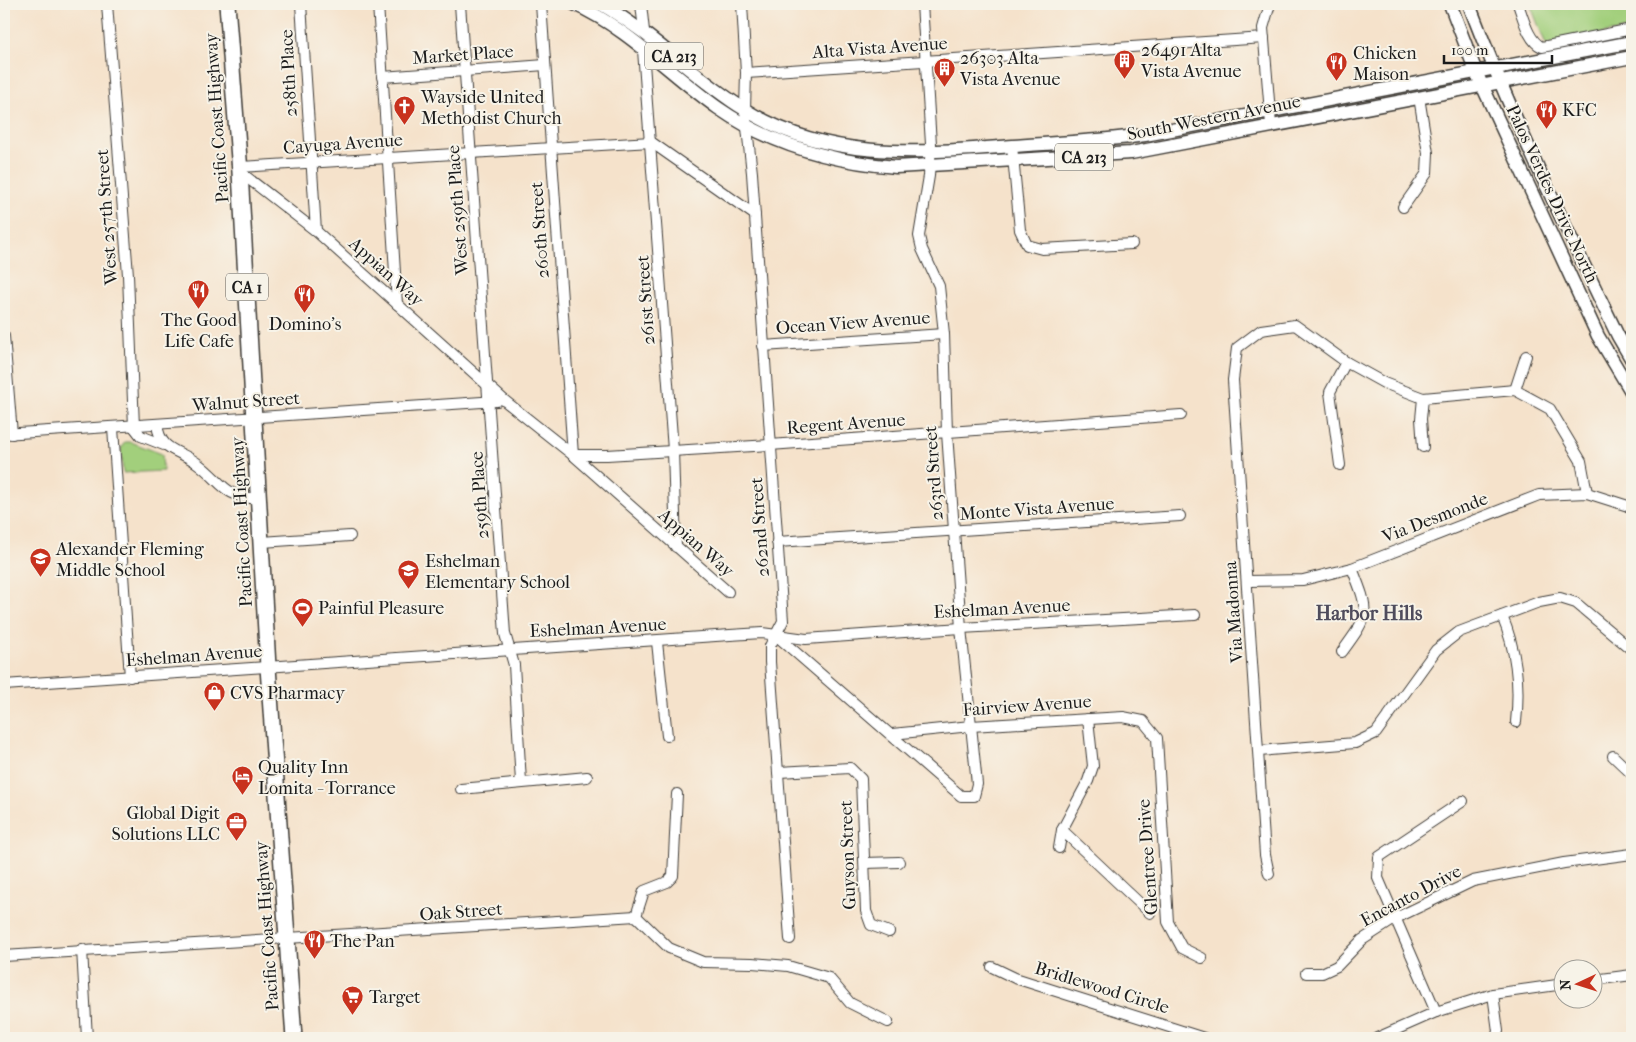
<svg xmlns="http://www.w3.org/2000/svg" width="1636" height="1042" viewBox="0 0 1636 1042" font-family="'IM FELL French Canon',serif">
  <rect width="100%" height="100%" fill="#f7f3e8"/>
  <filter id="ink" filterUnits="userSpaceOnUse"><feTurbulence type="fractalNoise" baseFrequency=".02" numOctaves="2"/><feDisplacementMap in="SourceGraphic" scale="10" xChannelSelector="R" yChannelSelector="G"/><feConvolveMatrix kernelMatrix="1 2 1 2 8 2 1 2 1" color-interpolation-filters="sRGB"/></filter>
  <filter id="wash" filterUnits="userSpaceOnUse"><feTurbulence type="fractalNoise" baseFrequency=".0096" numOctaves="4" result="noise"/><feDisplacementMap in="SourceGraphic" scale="20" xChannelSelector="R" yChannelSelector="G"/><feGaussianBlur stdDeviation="1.12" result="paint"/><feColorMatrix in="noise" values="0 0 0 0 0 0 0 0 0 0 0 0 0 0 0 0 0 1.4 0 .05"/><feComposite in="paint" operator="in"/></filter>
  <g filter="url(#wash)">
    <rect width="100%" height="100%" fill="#f5e2cb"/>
    <!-- green -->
    <g fill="#a2cf7c" stroke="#5f764c">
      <polygon points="1530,4 1632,4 1632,28 1546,45"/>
      <polygon points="125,442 131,442 162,454 163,471 123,473 121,448"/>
    </g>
  </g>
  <g filter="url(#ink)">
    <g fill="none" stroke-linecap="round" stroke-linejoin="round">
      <defs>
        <g id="minor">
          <polyline points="107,4 128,275 134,427"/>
          <polyline points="301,4 316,231"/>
          <polyline points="378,4 397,304"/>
          <polyline points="460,4 505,634 514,665 521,782"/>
          <polyline points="541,4 573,455 607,455 770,445 1181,415"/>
          <polyline points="641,4 644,31"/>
          <polyline points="742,4 746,73 745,110 752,173 783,621 770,646 770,662 790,939"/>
          <polyline points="1270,4 1263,28 1271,125"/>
          <path d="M1518 4C1523 17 1528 41 1542 47L1632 29"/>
          <polyline points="643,50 673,450 676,547"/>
          <polyline points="746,73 1264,38"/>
          <polyline points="382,77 545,65"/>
          <polyline points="1012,146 1020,230 1027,245 1042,249 1132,244"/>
          <polyline points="240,167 651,142 755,215"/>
          <polyline points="240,172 316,231 505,401 573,455 728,592"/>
          <polyline points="1403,207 1427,173 1428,153 1419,97"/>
          <polyline points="4,336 12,434"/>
          <polyline points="763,346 944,334"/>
          <polyline points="1515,390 1526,356"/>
          <polyline points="1423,398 1421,419 1423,447"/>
          <path d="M157 425C161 452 178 449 197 463 223 482 222 497 259 499"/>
          <polyline points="134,427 141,436 164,445"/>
          <polyline points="113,428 130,677"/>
          <polyline points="4,434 497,401"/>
          <polyline points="1340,465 1330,392 1346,362"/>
          <polyline points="262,542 350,536"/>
          <polyline points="777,542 1180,516"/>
          <polyline points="1248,581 1303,580 1352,568 1539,495 1587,493 1628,506 1632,510"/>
          <path d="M1502 616C1516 649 1520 686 1516 722"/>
          <polyline points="778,637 961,796 974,796 977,784 961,628 947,433 944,334 939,286 922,249 919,236 929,176 931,144 922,4"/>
          <polyline points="657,642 667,736"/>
          <path d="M1342 652C1370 614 1370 613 1352 568"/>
          <polyline points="4,685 730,635 762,633 806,639 961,628 1195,615"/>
          <polyline points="892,734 971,726 1123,717 1143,721 1157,738 1168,922 1182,948 1202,958"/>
          <polyline points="1259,751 1355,743 1376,733 1436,650 1459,632 1539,602 1560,598 1576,603 1632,650"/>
          <polyline points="1613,756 1632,774"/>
          <polyline points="779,772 850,768 861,779 866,911 871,925 889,932"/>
          <polyline points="461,789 587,777"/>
          <polyline points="1062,830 1150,913"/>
          <polyline points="1059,848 1062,830 1088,781 1093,766 1088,719"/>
          <polyline points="865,863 899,862"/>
          <polyline points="1269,874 1265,855 1233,380 1237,348 1261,330 1295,325 1346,362 1384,383 1423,398 1515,390 1550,409 1581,461 1587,493"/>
          <polyline points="636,916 644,891 667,882 673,876 677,794"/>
          <polyline points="82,949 87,1038"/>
          <polyline points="4,956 636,916 669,948 703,962 752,963 788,966 829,978 850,1003 888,1022"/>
          <polyline points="992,967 1015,978 1204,1038"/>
          <polyline points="1306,973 1322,973 1337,966 1362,940 1396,918 1473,881 1564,863 1632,854"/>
          <polyline points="1594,980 1632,975"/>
          <polyline points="1493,994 1498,1031 1496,1038"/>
          <polyline points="1436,1012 1378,878 1379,857 1463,801"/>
          <polyline points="1377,1038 1436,1012 1493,994 1564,984"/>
        </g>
        <g id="major">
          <path d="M574 4C628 28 670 74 718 108 771 145 833 162 896 167L1131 153 1632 57"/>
          <path d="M601 4C653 34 694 78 744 109 828 162 920 153 1013 146 1057 143 1101 141 1145 135L1632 42"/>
          <polyline points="1450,4 1476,72 1598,336 1632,393"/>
          <path d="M1469 4C1512 118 1565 226 1618 336L1632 360"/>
        </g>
        <polyline id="highway" points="227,4 240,172 268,667 294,1038"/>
      </defs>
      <!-- minor casing -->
      <use href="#minor" stroke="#3d3a36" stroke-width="12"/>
      <!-- major casing -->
      <use href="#major" stroke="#3d3a36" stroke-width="15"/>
      <!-- highway casing -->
      <use href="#highway" stroke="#3d3a36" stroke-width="18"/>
      <!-- minor -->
      <use href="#minor" stroke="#fff" stroke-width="10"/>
      <!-- major -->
      <use href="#major" stroke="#fff" stroke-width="12"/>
      <!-- highway -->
      <use href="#highway" stroke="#fff" stroke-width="15"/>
    </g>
  </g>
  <!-- icons -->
  <defs>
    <symbol id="building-pin" viewBox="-11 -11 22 30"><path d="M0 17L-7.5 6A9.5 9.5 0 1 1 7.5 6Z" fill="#c8321e" stroke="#f7f3e8"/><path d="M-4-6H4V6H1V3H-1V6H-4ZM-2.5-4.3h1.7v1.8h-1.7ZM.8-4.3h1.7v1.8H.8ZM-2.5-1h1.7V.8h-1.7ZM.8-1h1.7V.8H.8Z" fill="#fff"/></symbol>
    <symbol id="restaurant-pin" viewBox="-11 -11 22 30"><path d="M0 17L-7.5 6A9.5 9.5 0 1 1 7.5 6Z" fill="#c8321e" stroke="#f7f3e8"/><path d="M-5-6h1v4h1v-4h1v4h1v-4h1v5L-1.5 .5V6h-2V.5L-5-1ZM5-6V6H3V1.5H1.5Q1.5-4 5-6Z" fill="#fff"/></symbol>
    <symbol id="church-pin" viewBox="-11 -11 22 30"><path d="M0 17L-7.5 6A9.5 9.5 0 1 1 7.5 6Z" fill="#c8321e" stroke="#f7f3e8"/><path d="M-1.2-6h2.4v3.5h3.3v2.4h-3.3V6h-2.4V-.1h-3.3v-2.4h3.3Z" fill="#fff"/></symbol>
    <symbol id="school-pin" viewBox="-11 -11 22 30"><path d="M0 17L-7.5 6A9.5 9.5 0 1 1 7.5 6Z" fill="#c8321e" stroke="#f7f3e8"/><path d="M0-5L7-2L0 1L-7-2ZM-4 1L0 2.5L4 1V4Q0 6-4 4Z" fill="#fff"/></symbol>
    <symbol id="stadium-pin" viewBox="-11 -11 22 30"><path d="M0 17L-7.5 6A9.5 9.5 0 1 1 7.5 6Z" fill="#c8321e" stroke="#f7f3e8"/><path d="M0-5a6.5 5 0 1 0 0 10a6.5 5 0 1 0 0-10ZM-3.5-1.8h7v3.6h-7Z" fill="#fff"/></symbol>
    <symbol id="shop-pin" viewBox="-11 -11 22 30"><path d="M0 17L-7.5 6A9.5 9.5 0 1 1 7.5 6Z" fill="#c8321e" stroke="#f7f3e8"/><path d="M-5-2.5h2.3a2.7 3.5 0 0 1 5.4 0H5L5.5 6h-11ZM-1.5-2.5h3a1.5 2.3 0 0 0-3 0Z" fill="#fff"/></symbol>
    <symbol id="hotel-pin" viewBox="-11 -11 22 30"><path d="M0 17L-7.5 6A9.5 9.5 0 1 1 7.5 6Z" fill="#c8321e" stroke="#f7f3e8"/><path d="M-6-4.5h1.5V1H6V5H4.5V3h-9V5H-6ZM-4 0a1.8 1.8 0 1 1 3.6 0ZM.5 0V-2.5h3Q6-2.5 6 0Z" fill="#fff"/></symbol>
    <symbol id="office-pin" viewBox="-11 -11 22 30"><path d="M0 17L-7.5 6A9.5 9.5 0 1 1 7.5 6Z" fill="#c8321e" stroke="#f7f3e8"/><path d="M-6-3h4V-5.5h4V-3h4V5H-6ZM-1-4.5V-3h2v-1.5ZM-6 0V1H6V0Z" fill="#fff"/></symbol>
    <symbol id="supermarket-pin" viewBox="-11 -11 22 30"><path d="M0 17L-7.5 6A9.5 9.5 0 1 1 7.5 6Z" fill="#c8321e" stroke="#f7f3e8"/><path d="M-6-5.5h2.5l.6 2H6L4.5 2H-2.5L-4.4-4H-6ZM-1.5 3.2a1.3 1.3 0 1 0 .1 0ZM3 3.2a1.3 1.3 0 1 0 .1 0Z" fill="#fff"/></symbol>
  </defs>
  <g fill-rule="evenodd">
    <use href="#building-pin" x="1112" y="48" width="25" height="34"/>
    <use href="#restaurant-pin" x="1324" y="50" width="25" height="34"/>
    <use href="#building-pin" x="932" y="56" width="25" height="34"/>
    <use href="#church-pin" x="392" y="94" width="25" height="34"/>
    <use href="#restaurant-pin" x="1534" y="98" width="25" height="34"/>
    <use href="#restaurant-pin" x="186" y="278" width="25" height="34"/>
    <use href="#restaurant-pin" x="292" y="282" width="25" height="34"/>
    <use href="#school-pin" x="28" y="546" width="25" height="34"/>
    <use href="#school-pin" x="396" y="558" width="25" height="34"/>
    <use href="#stadium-pin" x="290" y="596" width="25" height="34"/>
    <use href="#shop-pin" x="202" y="680" width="25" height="34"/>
    <use href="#hotel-pin" x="230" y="764" width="25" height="34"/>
    <use href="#office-pin" x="224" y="810" width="25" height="34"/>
    <use href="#restaurant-pin" x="302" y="928" width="25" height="34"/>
    <use href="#supermarket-pin" x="340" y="984" width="25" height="34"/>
  </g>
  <g text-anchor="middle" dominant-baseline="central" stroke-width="4" stroke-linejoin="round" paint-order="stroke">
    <!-- shield labels -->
    <g fill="#f7f3e8" stroke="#5e5c59" stroke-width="1">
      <rect x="645" y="42.5" width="58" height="27" rx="4"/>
      <rect x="1055" y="143.5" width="58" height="27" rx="4"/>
      <rect x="226" y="273.5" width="42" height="27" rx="4"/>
    </g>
    <g font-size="16" font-weight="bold" fill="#1c1c1c">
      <text x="674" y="56">CA 213</text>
      <text x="1084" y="157">CA 213</text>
      <text x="247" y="287">CA 1</text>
    </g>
    <!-- street labels -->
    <g font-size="18" fill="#1c1c1c" stroke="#f7f3e8">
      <text transform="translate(880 48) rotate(-4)">Alta Vista Avenue</text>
      <text transform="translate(463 55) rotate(-4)">Market Place</text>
      <text transform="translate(289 73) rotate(-93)">258th Place</text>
      <text transform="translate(217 118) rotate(-94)">Pacific Coast Highway</text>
      <text transform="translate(1214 118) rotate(-11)">South Western Avenue</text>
      <text transform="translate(343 144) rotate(-4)">Cayuga Avenue</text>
      <text transform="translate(1552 194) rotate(65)">Palos Verdes Drive North</text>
      <text transform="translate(458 210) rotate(-94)">West 259th Place</text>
      <text transform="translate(107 217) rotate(-94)">West 257th Street</text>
      <text transform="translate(540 230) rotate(-94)">260th Street</text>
      <text transform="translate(386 272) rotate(42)">Appian Way</text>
      <text transform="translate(646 300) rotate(-94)">261st Street</text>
      <text transform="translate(853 323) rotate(-4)">Ocean View Avenue</text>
      <text transform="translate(246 402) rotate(-4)">Walnut Street</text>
      <text transform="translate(846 424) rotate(-4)">Regent Avenue</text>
      <text transform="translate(934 473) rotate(-94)">263rd Street</text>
      <text transform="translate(480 495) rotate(-94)">259th Place</text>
      <text transform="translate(1037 509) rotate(-4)">Monte Vista Avenue</text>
      <text transform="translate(1435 518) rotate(-21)">Via Desmonde</text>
      <text transform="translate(242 522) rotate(-93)">Pacific Coast Highway</text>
      <text transform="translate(760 527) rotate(-94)">262nd Street</text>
      <text transform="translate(696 543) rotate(41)">Appian Way</text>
      <text transform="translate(1002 609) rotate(-3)">Eshelman Avenue</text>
      <text transform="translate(1234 612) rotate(-94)">Via Madonna</text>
      <text transform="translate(598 628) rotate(-3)">Eshelman Avenue</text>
      <text transform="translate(194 656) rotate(-4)">Eshelman Avenue</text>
      <text transform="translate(1027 706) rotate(-4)">Fairview Avenue</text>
      <text transform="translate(848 855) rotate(-92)">Guyson Street</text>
      <text transform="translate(1148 857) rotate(-94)">Glentree Drive</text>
      <text transform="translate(1411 896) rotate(-28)">Encanto Drive</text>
      <text transform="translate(461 912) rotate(-4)">Oak Street</text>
      <text transform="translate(267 926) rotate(-94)">Pacific Coast Highway</text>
      <text transform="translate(1102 988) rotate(17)">Bridlewood Circle</text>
    </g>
    <!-- poi labels -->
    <g font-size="18" fill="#1c1c1c" stroke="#f7f3e8" text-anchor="start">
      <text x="1141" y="50">26491 Alta<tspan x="1141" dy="21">Vista Avenue</tspan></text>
      <text x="1353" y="53">Chicken<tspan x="1353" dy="21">Maison</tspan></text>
      <text x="960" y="58">26303 Alta<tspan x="960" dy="21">Vista Avenue</tspan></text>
      <text x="421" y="97">Wayside United<tspan x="421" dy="21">Methodist Church</tspan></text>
      <text x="1562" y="110">KFC</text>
      <text x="199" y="320" text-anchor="middle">The Good<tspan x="199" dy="21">Life Cafe</tspan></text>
      <text x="305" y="324" text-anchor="middle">Domino's</text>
      <text x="56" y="549">Alexander Fleming<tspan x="56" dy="21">Middle School</tspan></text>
      <text x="425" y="561">Eshelman<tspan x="425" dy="21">Elementary School</tspan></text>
      <text x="318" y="608">Painful Pleasure</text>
      <text x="230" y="693">CVS Pharmacy</text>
      <text x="258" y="767">Quality Inn<tspan x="258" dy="21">Lomita - Torrance</tspan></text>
      <text x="220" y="813" text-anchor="end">Global Digit<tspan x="220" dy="21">Solutions LLC</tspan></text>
      <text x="330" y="941">The Pan</text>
      <text x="369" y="997">Target</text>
    </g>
    <!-- quarter labels -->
    <g font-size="20" font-weight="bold" fill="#4f4c5c" stroke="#f7f3e8">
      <text x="1369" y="613">Harbor Hills</text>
    </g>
  </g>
  <!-- margin -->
  <rect width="1636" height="1042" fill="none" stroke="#f7f3e8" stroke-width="20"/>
  <!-- north arrow -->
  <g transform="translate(1578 984) rotate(266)"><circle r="24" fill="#f7f3e8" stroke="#9f9d96"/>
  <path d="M0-4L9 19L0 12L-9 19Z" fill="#c8321e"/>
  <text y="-8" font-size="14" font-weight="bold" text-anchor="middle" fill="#1c1c1c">N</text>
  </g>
  <!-- scale -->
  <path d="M1444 55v8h108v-8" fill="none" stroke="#1c1c1c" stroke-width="2.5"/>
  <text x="1451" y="55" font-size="15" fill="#1c1c1c" stroke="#f7f3e8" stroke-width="4" paint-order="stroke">100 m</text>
</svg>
